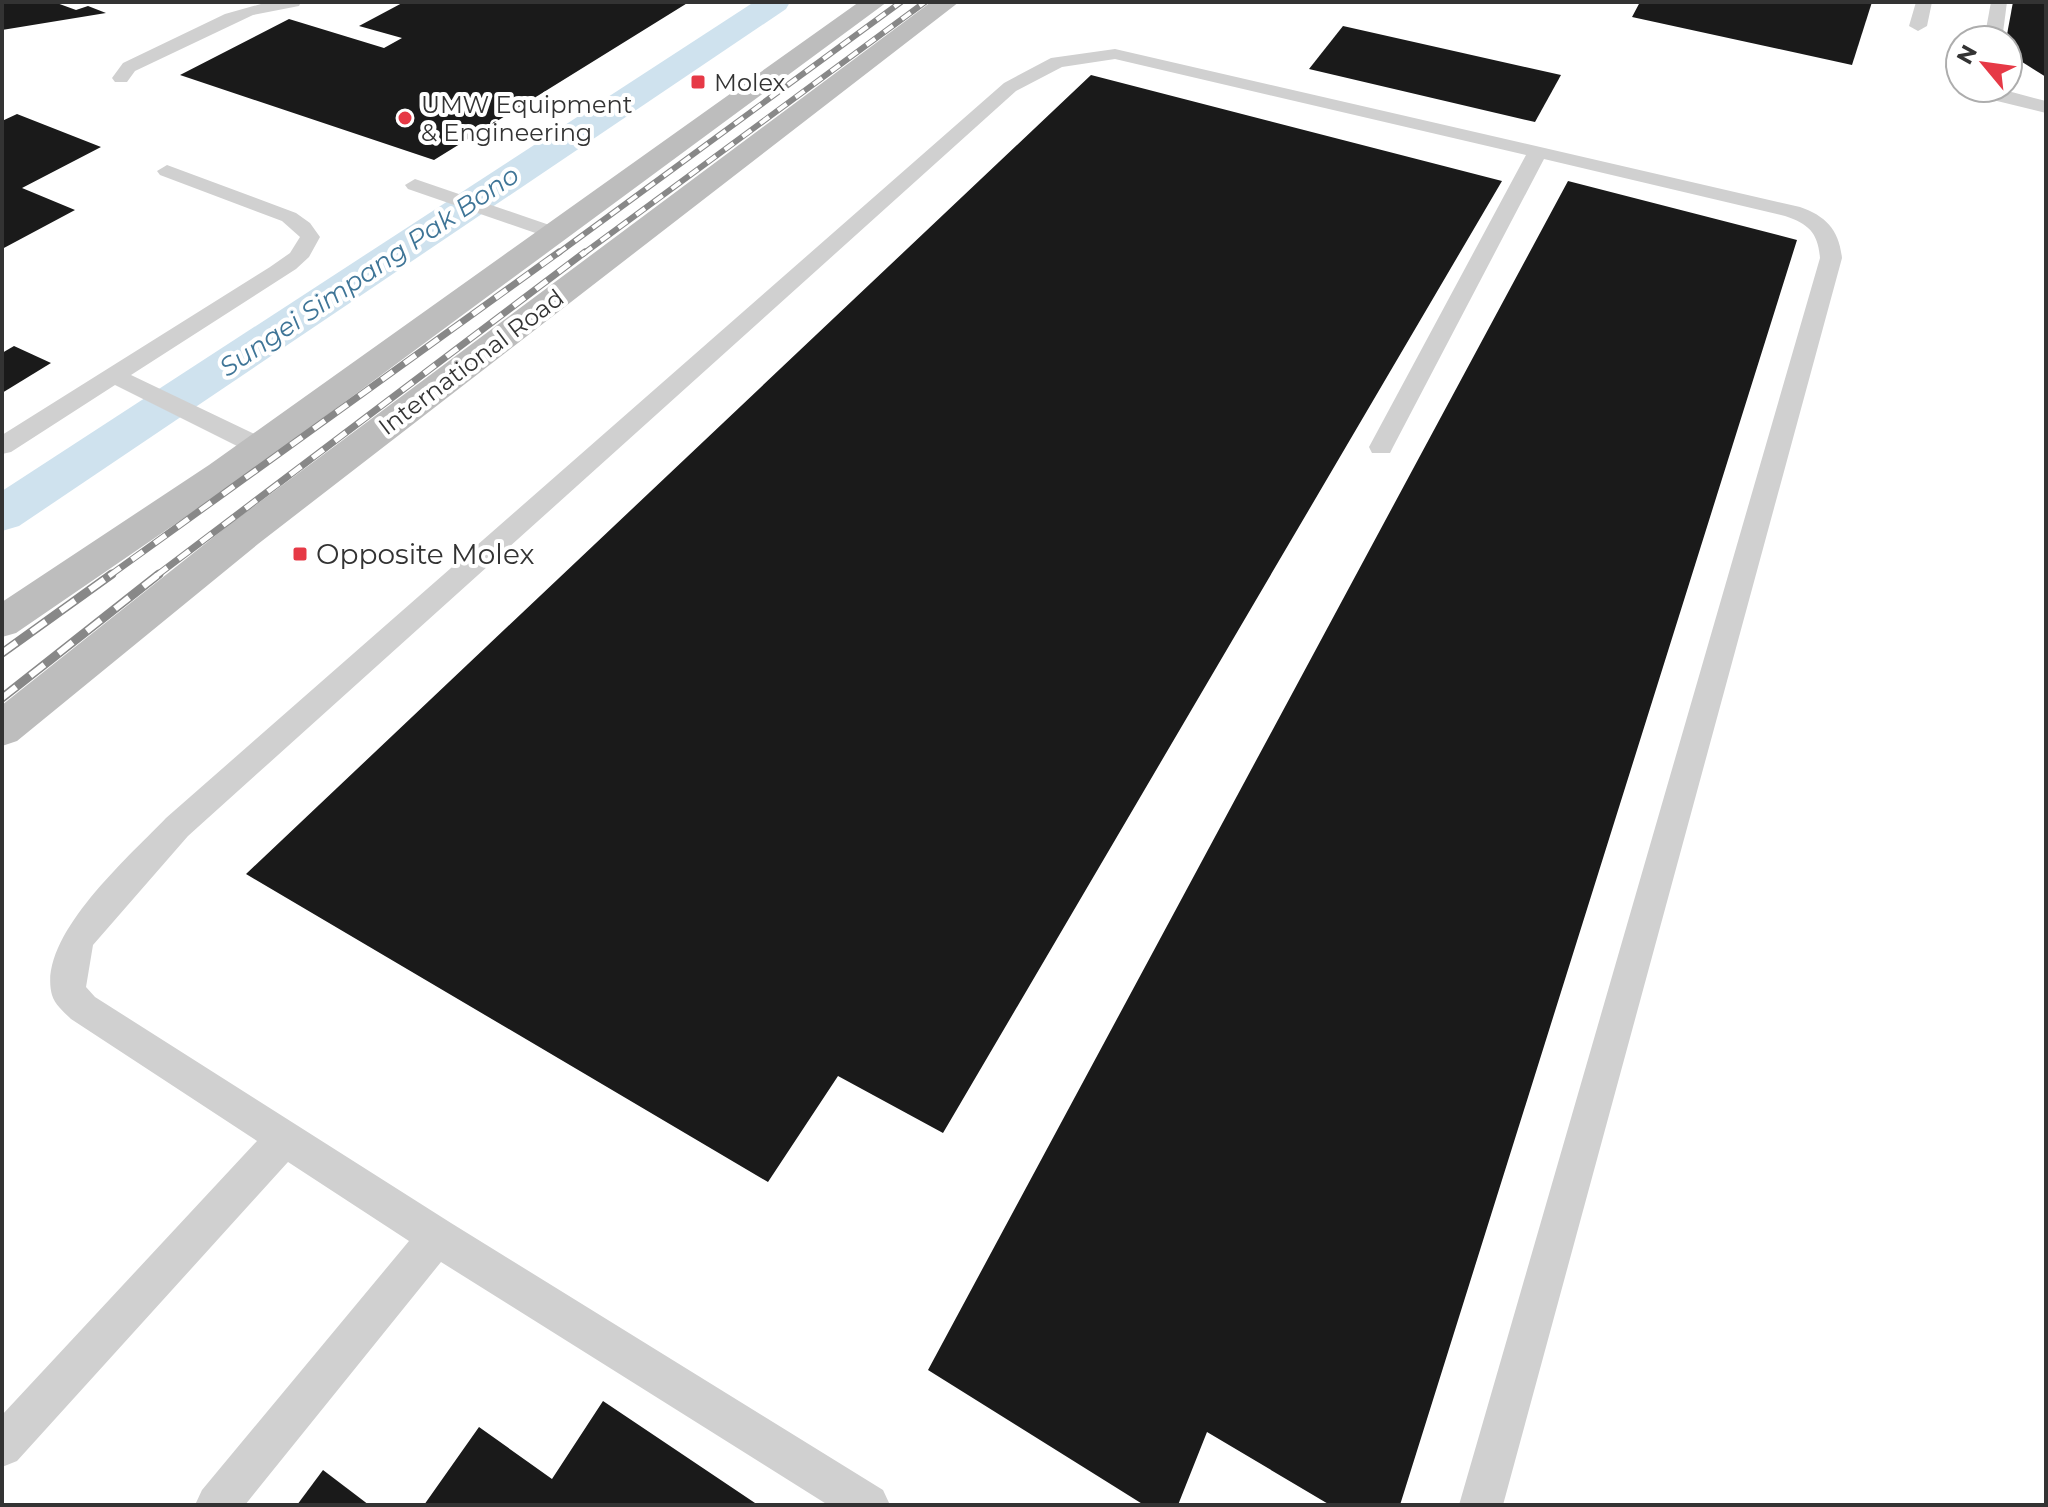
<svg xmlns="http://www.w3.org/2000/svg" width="2048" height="1507" viewBox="0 0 2048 1507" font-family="Montserrat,sans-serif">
  <rect width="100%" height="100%" fill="#fff"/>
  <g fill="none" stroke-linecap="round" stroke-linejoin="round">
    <!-- canal -->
    <polygon fill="#cfe2ee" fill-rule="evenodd" points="754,2 790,2 786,9 19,526 2,531 2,491"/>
  </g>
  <!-- building -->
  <g fill="#1a1a1a">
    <polygon points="2,2 54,2 76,10 88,6 106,13 2,30"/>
    <polygon points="404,2 689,2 434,160 180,75 289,19 384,48 402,38 359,26"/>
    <polygon points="1640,2 1872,2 1852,65 1632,17"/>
    <polygon points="2013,2 2046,2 2046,77 2008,53 2006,40"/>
    <polygon points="1343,26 1561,75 1535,122 1309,69"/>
    <polygon points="1091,75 1502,181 943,1133 838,1076 768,1182 246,874"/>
    <polygon points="17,114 101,147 22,188 75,210 2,249 2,121"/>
    <polygon points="1568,181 1797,240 1400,1505 1330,1505 1207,1432 1178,1505 1144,1505 928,1370"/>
    <polygon points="14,346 51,363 2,393 2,353"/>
    <polygon points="603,1401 758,1505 424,1505 479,1427 552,1479"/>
    <polygon points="323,1470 369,1505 297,1505"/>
  </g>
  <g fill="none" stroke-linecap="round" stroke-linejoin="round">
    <!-- service -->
    <g fill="#d0d0d0" fill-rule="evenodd">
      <polygon points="268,2 301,2 299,6 253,15 135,71 127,82 115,82 112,78 123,63 225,14"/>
      <polygon points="1916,2 1932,2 1927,26 1918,31 1909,26"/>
      <polygon points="1991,2 2007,2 2002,40 1984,40"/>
      <path d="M1115 49 1800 207C1826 216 1839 230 1842 258L1503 1505H1459L1820 258C1818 233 1809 224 1785 216L1544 159 1393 447 1390 453H1372L1369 447 1526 155 1115 59 1062 67 1016 91 188 836 93 945 86 987 95 997 451 1223 883 1490 890 1505H828L441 1262 245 1505H195L202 1490 409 1241 288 1162 17 1461 2 1467V1415L257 1141 71 1019C64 1012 55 1005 52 995 36 937 130 856 166 818L1004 83 1051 58Z"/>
      <path d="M1982 88C2004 88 2024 96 2046 101V113L1997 101Z"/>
      <polygon points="167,165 296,213 310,223 320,237 309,257 296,269 131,375 269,441 272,447 269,453 251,453 115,385 11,452 2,454 2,435 270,267 290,253 300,237 282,221 160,175 157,171"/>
      <polygon points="415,179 561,229 564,233 554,239 547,237 408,189 405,185"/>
    </g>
    <!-- secondary -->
    <g fill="#bdbdbd" fill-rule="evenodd">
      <polygon points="859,2 887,2 235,483 16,633 2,637 2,602 209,465"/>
      <polygon points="931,2 959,2 258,544 17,741 2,746 2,705 230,524"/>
    </g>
    <defs>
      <g id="rail-far2">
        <polyline points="557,254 901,2"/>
        <polyline points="583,254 925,2"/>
      </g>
      <g id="rail-far1">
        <polyline points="109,576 559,252"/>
        <polyline points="156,576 585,252"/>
      </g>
      <g id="rail">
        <polyline points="2,653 112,574"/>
        <polyline points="2,698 159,574"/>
      </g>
    </defs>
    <!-- rail-far2 casing -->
    <use href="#rail-far2" stroke="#888" stroke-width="6"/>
    <!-- rail-far1 casing -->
    <use href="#rail-far1" stroke="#888" stroke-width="7"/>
    <!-- rail casing -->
    <use href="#rail" stroke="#888" stroke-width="9"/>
    <!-- rail-far2 -->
    <use href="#rail-far2" stroke="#fff" stroke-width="4" stroke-dasharray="11" stroke-linecap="butt"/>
    <!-- rail-far1 -->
    <use href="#rail-far1" stroke="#fff" stroke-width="5" stroke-dasharray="14" stroke-linecap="butt"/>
    <!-- rail -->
    <use href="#rail" stroke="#fff" stroke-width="6" stroke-dasharray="18" stroke-linecap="butt"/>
  </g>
  <!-- markers -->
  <g fill="#e63946" stroke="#fff" stroke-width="3">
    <rect x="690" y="74" width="16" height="16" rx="4"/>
    <circle cx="405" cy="118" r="8"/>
    <rect x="292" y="546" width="16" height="16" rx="4"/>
  </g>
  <g text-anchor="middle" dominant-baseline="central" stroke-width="8" stroke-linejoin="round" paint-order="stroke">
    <!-- far-poi labels -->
    <g font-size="24" fill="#333" stroke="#fff" text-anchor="start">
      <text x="714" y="82">Molex</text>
      <text x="421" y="104">UMW Equipment<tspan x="421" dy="28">&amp; Engineering</tspan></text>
    </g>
    <!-- far-street labels -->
    <g font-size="24" fill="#333" stroke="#fff">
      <text transform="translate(471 362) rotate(-37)">International Road</text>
    </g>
    <!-- far-water labels -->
    <g font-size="26" font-style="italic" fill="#3f7597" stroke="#fff">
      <text transform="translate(369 271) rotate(-34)">Sungei Simpang Pak Bono</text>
    </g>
    <!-- poi labels -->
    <g font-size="28" fill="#333" stroke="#fff" text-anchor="start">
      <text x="316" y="554">Opposite Molex</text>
    </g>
  </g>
  <!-- border -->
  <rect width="2048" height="1507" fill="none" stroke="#333333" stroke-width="8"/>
  <!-- north arrow -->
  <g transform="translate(1984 64) rotate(299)"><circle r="38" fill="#ffffff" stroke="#adadad" stroke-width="2"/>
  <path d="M0-6L14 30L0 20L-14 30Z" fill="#e63946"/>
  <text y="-12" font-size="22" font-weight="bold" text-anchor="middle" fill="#333333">N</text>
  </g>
</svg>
